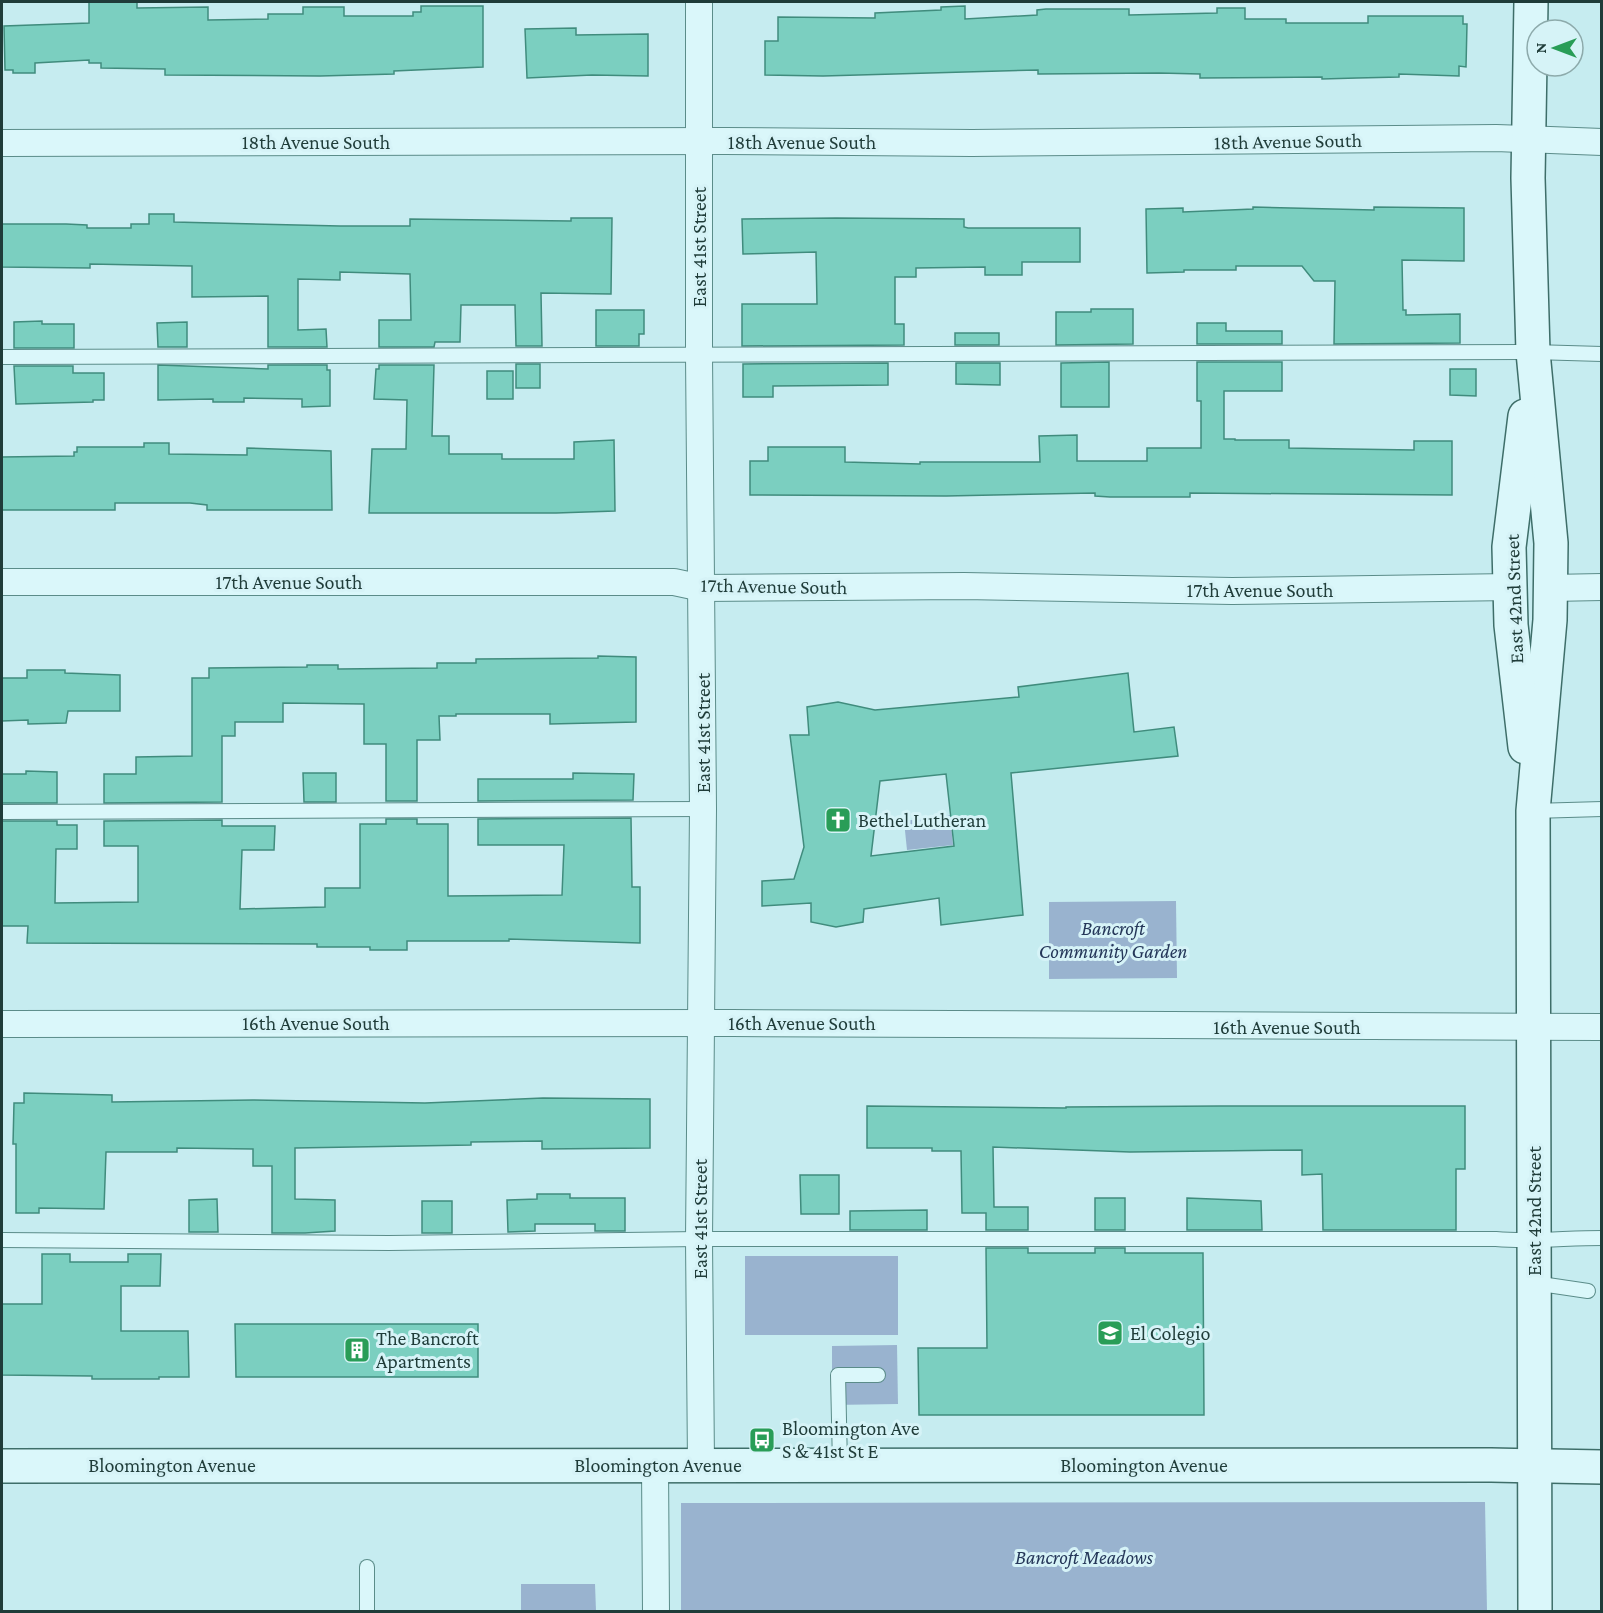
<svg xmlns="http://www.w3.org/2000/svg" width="1603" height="1613" viewBox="0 0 1603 1613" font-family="'Crimson Pro',serif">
  <rect width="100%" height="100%" fill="#c6ecf0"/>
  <!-- green -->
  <g fill="#99b3cf">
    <polygon points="950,815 953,845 907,850 904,821"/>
    <polygon points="1176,901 1177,978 1049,979 1049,902"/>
    <rect x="745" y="1256" width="153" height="79"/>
    <polygon points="897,1345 898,1404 832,1405 832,1346"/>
    <polygon points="1485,1502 1487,1611 681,1611 681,1503"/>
    <polygon points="521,1584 595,1584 596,1611 521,1611"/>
  </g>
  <!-- building -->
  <g fill="#7bcfc0" stroke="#408c7d" stroke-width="1.5" fill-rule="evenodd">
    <polygon points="89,2 137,2 137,8 208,7 208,20 268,19 268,14 303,14 303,7 344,7 344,16 413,16 413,12 421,12 421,6 483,6 483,67 394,71 394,74 320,76 165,75 165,69 101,68 101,63 89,63 89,60 35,63 35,73 13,73 13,70 5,70 4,26 89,23"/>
    <polygon points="965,6 965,19 1037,15 1037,10 1046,9 1129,9 1129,15 1217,13 1217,8 1245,8 1245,19 1286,19 1286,23 1368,23 1368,16 1463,16 1463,24 1467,24 1466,67 1459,66 1459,76 1399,74 1399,77 1357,78 1322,79 1322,77 1200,78 1200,74 1159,73 1038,74 1038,70 823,76 765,75 765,41 778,41 778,17 875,18 875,13 941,10 941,7"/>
    <polygon points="576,28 576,35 648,34 648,76 592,75 527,78 525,29"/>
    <polygon points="1253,207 1374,210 1374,207 1464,208 1464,261 1402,260 1403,310 1406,310 1406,315 1460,314 1460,343 1334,344 1335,281 1314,281 1302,266 1236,266 1236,270 1184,270 1184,272 1147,273 1146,209 1183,208 1183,212 1253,209"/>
    <polygon points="149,214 174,214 174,222 340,226 410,226 410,219 571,221 571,218 612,218 611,294 541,293 542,346 516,346 515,305 461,305 460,342 435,342 434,347 379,347 379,320 411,320 410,274 340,272 340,280 298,279 298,330 326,329 327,347 268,347 268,296 192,297 192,266 90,264 90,268 2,267 2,224 66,224 87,225 87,228 131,228 131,224 149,224"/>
    <polygon points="836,218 964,219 964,227 968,228 1080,228 1080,262 1022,262 1022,275 985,275 985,267 916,268 916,277 895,277 895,324 904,324 904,345 742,346 742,304 817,304 816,252 743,254 742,219"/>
    <polygon points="1091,309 1133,309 1133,344 1056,345 1056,312 1091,312"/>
    <polygon points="596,310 644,310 644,334 639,334 639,346 596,346"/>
    <polygon points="42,321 42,324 74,324 74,348 14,348 14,322"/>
    <polygon points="187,322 187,347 158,347 157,323"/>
    <polygon points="1197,323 1226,323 1226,331 1282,331 1282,344 1197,344"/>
    <rect x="955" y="333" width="44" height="12"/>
    <polygon points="1109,362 1109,407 1061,407 1061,363"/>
    <polygon points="1197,362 1282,362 1282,391 1224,391 1224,439 1235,439 1235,440 1289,440 1289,448 1348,449 1414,450 1414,441 1452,441 1452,495 1190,493 1190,497 1110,497 1095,496 1095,493 946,496 750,495 750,461 768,461 768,447 845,447 845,462 920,464 920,462 1040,462 1039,436 1077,435 1077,461 1147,461 1147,448 1201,448 1201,401 1197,401"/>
    <polygon points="888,363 888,385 773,386 773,397 743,397 743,364"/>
    <polygon points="956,363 1000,363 1000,385 956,384"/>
    <rect x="516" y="364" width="24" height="24"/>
    <polygon points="158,365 268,369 268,365 327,365 327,370 330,370 330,406 302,407 302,399 244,398 244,402 213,402 213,399 158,400"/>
    <polygon points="379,365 434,365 432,436 449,436 449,454 502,454 502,459 574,459 574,442 614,440 615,511 556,513 369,513 372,449 406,449 407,400 374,399 376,369 379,369"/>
    <polygon points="14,366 73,366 73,373 104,373 104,400 93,400 93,402 16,404"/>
    <polygon points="1450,369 1476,369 1476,396 1450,395"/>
    <rect x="487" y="371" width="26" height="28"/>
    <polygon points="144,443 169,443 169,454 247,455 247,448 331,451 332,510 207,510 207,505 190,503 115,503 115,510 2,510 2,457 74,456 74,452 77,452 77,447 144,447"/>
    <polygon points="598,656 636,657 636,722 550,724 550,714 456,714 456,716 439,716 440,740 417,740 417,801 386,801 386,744 364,744 364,704 283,703 283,722 235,722 235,736 222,736 222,802 104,803 104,774 136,774 136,757 192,756 192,678 209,678 209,668 307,667 307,665 338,665 338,669 437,668 437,663 476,663 476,659 598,658"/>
    <polygon points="27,670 65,670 65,673 120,675 120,711 68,711 66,723 28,724 28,720 2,721 2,678 27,678"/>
    <path d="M1128 673 1134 732 1174 727 1178 756 1011 773 1023 915 941 925 939 898 864 909 863 922 836 927 811 922V903L762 906V881L794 879 804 847 790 735H809L807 707 838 702 875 710 1019 697 1018 687ZM946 774 954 846 871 856 880 781Z"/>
    <polygon points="26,771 57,772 57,803 2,803 2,774 26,774"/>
    <polygon points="303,773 336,773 336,802 304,802"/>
    <polygon points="573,773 634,774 633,800 478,801 478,779 573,779"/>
    <polygon points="631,818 632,887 640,887 640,943 509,939 509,941 407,941 407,950 370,950 370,947 317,947 317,944 27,943 28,926 2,926 2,821 57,821 57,825 77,825 77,849 56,849 55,903 138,902 138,846 104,846 104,821 222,820 222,826 275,826 274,850 242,850 240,909 325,907 325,888 360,888 360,824 386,824 386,819 417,819 417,824 448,824 448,896 562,895 564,845 478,845 478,819"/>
    <polygon points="24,1093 112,1095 112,1102 253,1100 425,1103 543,1098 650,1099 650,1148 542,1149 542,1141 471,1142 471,1145 295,1148 295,1199 335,1200 335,1231 305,1233 272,1233 272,1166 253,1166 253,1149 177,1148 177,1152 106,1152 104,1209 39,1208 39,1213 16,1213 16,1144 13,1144 14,1103 24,1103"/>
    <polygon points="867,1106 1066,1108 1066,1107 1220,1106 1465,1106 1465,1169 1456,1169 1456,1230 1323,1230 1322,1174 1302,1175 1302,1150 1130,1152 993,1147 994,1207 1028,1207 1028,1230 986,1230 986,1213 962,1213 961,1151 932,1151 932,1148 867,1148"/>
    <polygon points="800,1175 839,1175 839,1214 801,1214"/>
    <polygon points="537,1194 570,1194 570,1198 625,1198 625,1231 595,1231 595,1224 535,1224 535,1231 508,1232 507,1200 537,1199"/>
    <rect x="1095" y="1198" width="30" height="32"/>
    <polygon points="1187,1198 1261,1201 1262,1230 1187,1230"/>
    <polygon points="217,1199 218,1232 189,1232 189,1200"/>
    <rect x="422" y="1201" width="30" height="32"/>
    <polygon points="927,1210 927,1230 850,1230 850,1211"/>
    <polygon points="986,1248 1028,1248 1028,1253 1095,1253 1095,1248 1125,1248 1125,1253 1203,1253 1204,1415 919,1415 918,1348 987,1348"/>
    <polygon points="42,1254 70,1254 70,1262 128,1262 128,1254 161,1254 160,1286 121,1286 121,1331 188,1331 189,1377 159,1377 159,1379 92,1379 92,1376 2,1375 2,1304 42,1304"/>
    <polygon points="235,1324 478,1324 478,1377 236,1377"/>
  </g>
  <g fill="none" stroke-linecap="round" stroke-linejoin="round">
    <defs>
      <g id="lane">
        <polyline points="2,357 1533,352 1602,354"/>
        <polyline points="1533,811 1602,809"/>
        <polyline points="2,812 703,809"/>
        <path d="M2 1240 389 1243 699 1239H1496C1532 1242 1566 1238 1602 1238"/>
        <polyline points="1534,1283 1588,1291"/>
        <polyline points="840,1465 838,1375 878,1375"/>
        <polyline points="367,1567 367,1612"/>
      </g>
      <g id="street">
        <polyline points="699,2 699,355 703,809 699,1239 701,1464"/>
        <polyline points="2,143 725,141 972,143 1496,138 1602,142"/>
        <polyline points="2,582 674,582 702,588 964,586 1232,591 1511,587"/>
        <polyline points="1550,588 1602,587"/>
        <polyline points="2,1024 732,1023 1602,1027"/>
        <polyline points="655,1465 656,1612"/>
      </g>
      <g id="secondary">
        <polyline points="1531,2 1528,178 1533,352 1551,543 1550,620 1533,811 1535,1612"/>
        <polyline points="1525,747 1511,625 1509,547 1525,416"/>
        <polyline points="2,1466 1491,1465 1602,1467"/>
      </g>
    </defs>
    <!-- lane casing -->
    <use href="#lane" stroke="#5b8c89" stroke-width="16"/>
    <!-- street casing -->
    <use href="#street" stroke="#5b8c89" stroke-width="28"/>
    <!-- secondary casing -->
    <use href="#secondary" stroke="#3e6e69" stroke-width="36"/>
    <!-- lane -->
    <use href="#lane" stroke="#daf7fa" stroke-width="14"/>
    <!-- street -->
    <use href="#street" stroke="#daf7fa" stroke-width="26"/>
    <!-- secondary -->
    <use href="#secondary" stroke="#daf7fa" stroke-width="33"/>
  </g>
  <!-- icons -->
  <defs>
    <symbol id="church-square" viewBox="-11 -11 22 22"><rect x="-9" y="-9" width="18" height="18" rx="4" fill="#299d57" stroke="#d6f3f7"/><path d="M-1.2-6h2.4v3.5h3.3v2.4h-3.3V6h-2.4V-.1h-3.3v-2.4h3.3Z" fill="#fff"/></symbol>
    <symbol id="school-square" viewBox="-11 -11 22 22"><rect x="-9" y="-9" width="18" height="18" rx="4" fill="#299d57" stroke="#d6f3f7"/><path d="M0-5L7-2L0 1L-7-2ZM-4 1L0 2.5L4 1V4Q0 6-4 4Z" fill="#fff"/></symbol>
    <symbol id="building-square" viewBox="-11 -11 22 22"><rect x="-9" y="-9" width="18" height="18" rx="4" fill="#299d57" stroke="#d6f3f7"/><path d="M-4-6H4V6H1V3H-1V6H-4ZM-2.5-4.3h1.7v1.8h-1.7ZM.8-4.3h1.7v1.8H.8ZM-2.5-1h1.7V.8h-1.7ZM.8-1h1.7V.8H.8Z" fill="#fff"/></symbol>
    <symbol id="bus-square" viewBox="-11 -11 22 22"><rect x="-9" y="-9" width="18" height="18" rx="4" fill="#299d57" stroke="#d6f3f7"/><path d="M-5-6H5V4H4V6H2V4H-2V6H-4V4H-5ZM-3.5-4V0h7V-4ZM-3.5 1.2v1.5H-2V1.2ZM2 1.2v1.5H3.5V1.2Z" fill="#fff"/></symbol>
  </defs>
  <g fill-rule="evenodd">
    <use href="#church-square" x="823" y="805" width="30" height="30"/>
    <use href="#school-square" x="1095" y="1318" width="30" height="30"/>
    <use href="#building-square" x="342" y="1335" width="30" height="30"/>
    <use href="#bus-square" x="747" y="1425" width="30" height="30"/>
  </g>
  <g text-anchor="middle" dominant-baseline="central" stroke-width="6" stroke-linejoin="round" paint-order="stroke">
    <!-- street labels -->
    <g font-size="20" fill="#1f3c39" stroke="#d6f3f7">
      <text transform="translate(1288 141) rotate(-1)">18th Avenue South</text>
      <text x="316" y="142">18th Avenue South</text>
      <text x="802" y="142">18th Avenue South</text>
      <text transform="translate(699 247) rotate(-90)">East 41st Street</text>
      <text x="289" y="582">17th Avenue South</text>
      <text transform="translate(774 586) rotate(1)">17th Avenue South</text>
      <text x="1260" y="590">17th Avenue South</text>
      <text transform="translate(1514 599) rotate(-92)">East 42nd Street</text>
      <text transform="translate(703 733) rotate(-90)">East 41st Street</text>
      <text x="316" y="1023">16th Avenue South</text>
      <text x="802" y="1023">16th Avenue South</text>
      <text x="1287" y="1027">16th Avenue South</text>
      <text transform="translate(1534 1211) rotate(-90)">East 42nd Street</text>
      <text transform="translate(700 1219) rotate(-90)">East 41st Street</text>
      <text x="172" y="1465">Bloomington Avenue</text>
      <text x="658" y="1465">Bloomington Avenue</text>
      <text x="1144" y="1465">Bloomington Avenue</text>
    </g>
    <!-- poi labels -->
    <g font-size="20" fill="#1f3c39" stroke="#d6f3f7" text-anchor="start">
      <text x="858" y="820">Bethel Lutheran</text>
      <text x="1130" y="1333">El Colegio</text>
      <text x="376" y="1338">The Bancroft<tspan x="376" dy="23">Apartments</tspan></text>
      <text x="782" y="1428">Bloomington Ave<tspan x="782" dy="23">S &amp; 41st St E</tspan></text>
    </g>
    <!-- park labels -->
    <g font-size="20" font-style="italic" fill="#253759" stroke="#d6f3f7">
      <text x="1113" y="928">Bancroft<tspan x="1113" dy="23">Community Garden</tspan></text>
      <text x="1084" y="1557">Bancroft Meadows</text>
    </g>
  </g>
  <!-- border -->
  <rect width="1603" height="1613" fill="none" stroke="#1f3c39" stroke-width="6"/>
  <!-- north arrow -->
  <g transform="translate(1555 48) rotate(270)"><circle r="28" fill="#d6f3f7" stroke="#8daaab" stroke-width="1.5"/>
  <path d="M0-4.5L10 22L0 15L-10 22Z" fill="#299d57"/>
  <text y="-9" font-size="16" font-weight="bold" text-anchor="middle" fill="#1f3c39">N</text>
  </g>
</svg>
